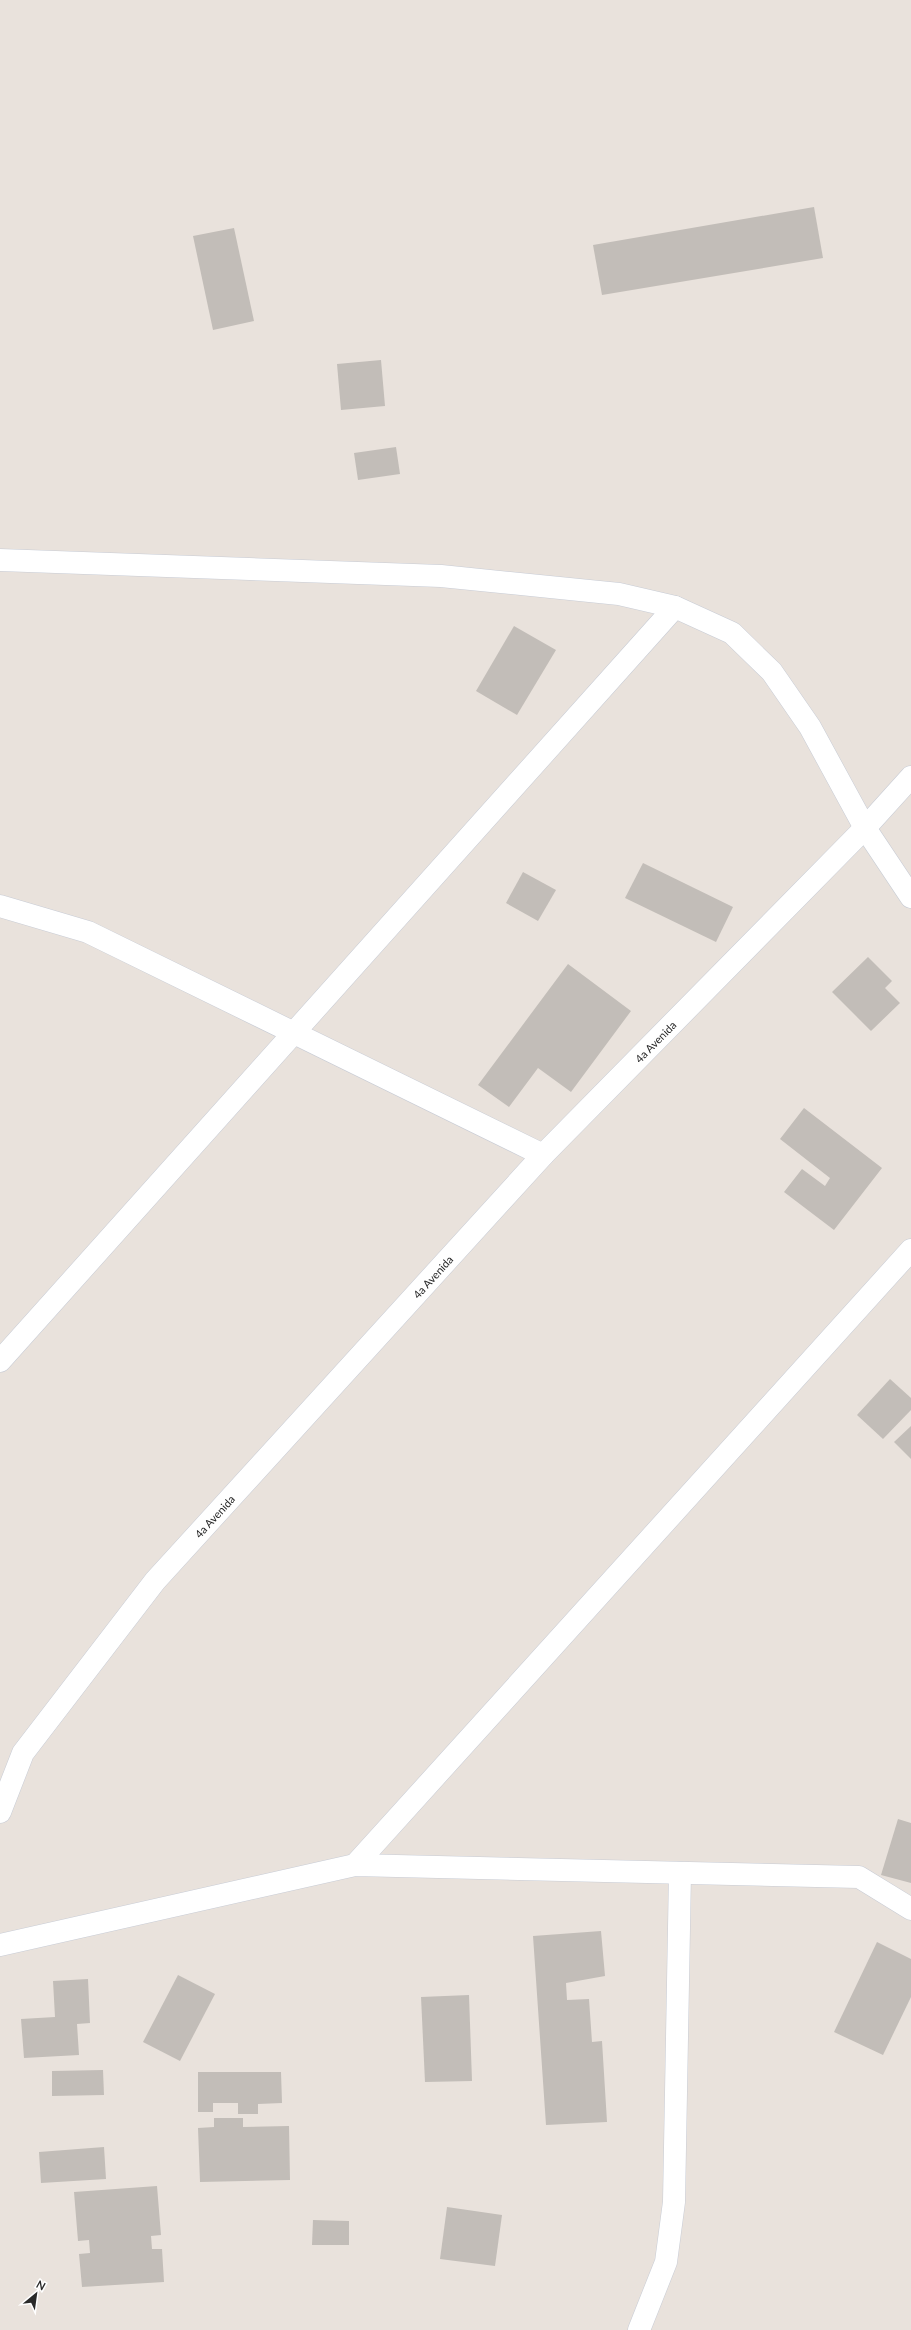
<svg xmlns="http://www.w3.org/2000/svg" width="911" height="2330" viewBox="0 0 911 2330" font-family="Lato,sans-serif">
  <rect width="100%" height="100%" fill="#e9e2dc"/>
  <!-- building -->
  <g fill="#c2bdb8">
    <polygon points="814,207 823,258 602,295 593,245"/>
    <polygon points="234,228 254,321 213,330 193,236"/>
    <polygon points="381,360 385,406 341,410 337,364"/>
    <polygon points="396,447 400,474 358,480 354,453"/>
    <polygon points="514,626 556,650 517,715 476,691"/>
    <polygon points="643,863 733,907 716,942 625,898"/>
    <polygon points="523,872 556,890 538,921 506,903"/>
    <polygon points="868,957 892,981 885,988 900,1003 871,1031 832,992"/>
    <polygon points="568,964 631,1011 571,1092 538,1068 509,1107 478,1085"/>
    <polygon points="804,1108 882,1168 834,1230 784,1192 802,1169 825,1186 830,1178 780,1139"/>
    <polygon points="890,1379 911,1398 911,1410 883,1439 857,1415"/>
    <polygon points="911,1426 911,1459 894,1442"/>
    <polygon points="898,1819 911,1823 911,1883 881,1875"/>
    <polygon points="601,1931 605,1976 566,1983 567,2000 589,1999 592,2042 602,2041 607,2122 546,2125 533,1936"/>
    <polygon points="877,1942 911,1959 911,1997 883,2055 834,2032"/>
    <polygon points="178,1975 215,1994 180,2061 143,2042"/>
    <polygon points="88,1979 90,2023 77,2024 79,2055 24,2058 21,2019 55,2017 53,1981"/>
    <polygon points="469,1995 472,2081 425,2082 421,1997"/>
    <polygon points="103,2070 104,2095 52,2096 52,2071"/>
    <polygon points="198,2072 281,2072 282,2103 258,2104 258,2114 238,2114 238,2103 213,2103 213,2112 198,2112"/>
    <polygon points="214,2118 243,2118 243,2127 289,2126 290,2180 200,2182 198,2128 214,2127"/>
    <polygon points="104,2147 106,2179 41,2183 39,2152"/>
    <polygon points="157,2186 161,2235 151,2236 152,2249 162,2249 164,2282 82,2287 79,2254 90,2253 89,2240 78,2241 74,2192"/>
    <polygon points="447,2207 502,2215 495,2266 440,2259"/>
    <polygon points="313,2220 349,2221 349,2245 312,2245"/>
  </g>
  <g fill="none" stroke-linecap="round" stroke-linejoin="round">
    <defs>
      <g id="minor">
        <polyline points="0,906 88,932 543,1155"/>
        <polyline points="0,1361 675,607"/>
        <polyline points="355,1865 911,1250"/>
        <polyline points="0,1945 355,1865 859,1877 911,1909"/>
        <polyline points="639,2330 666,2262 674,2202 680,1873"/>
      </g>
      <g id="tertiary">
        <polyline points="0,560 441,576 619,594 675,607 732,633 772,672 810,727 865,828 911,897"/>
        <path id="s1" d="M0 1812 23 1753 155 1581 543 1155 865 828 911 777"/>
      </g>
    </defs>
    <!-- minor casing -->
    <use href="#minor" stroke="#c8ccd5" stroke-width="23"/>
    <!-- tertiary casing -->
    <use href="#tertiary" stroke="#c8ccd5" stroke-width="23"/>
    <!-- minor -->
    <use href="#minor" stroke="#fff" stroke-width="22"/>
    <!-- tertiary -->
    <use href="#tertiary" stroke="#fff" stroke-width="22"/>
  </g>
  <g text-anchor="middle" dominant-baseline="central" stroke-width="4" stroke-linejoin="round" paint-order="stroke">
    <!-- street labels -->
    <g font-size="11" fill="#292929" stroke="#fff">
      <text stroke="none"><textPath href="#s1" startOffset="1016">4a Avenida</textPath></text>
      <text stroke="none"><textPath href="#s1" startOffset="692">4a Avenida</textPath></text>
      <text stroke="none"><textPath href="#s1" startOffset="368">4a Avenida</textPath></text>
    </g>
  </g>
  <!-- north arrow -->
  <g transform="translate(36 2294) rotate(29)" stroke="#ffffff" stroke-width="3" paint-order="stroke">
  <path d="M0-3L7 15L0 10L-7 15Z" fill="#292929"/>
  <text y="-6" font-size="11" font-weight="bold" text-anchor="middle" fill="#292929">N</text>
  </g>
</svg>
